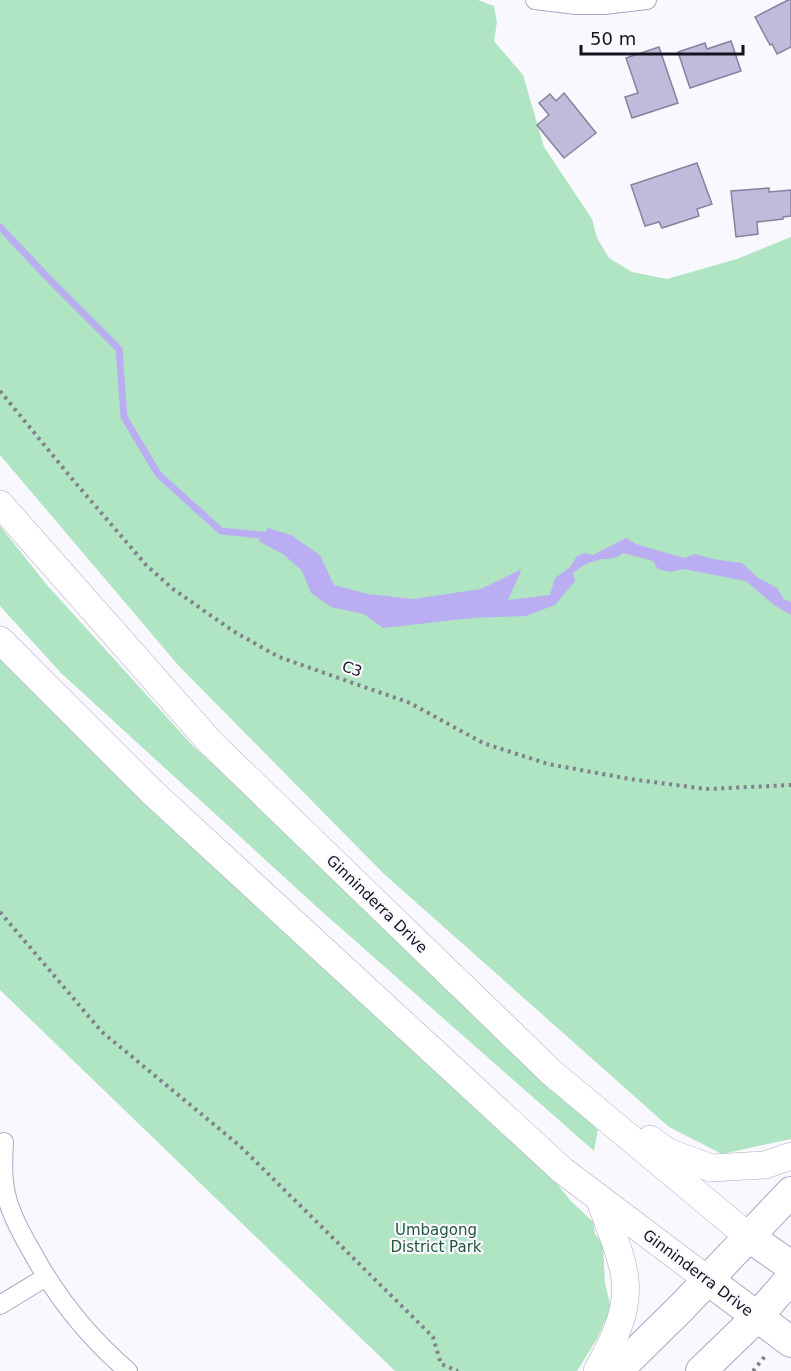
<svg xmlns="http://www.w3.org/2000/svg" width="791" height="1371" viewBox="0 0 791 1371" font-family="'DejaVu Sans',sans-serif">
  <rect width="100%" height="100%" fill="#f9f8fe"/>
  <!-- green -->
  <g fill="#b0e5c4">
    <polygon points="0,0 478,0 494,6 497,22 494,41 523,75 544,147 592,219 597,238 609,258 632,272 667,279 737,259 791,237 791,1139 722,1154 669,1127 384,874 178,665 0,455"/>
    <polygon points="0,526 47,585 192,745 341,881 598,1130 594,1151 319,909 61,673 0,606"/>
    <polygon points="0,651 548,1172 570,1200 593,1222 595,1234 603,1244 605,1283 611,1308 597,1339 577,1371 395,1371 0,990"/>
  </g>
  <!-- water -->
  <path fill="#bbadf1" d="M268 528 291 535 320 555 334 585 368 594 413 599 481 589 522 569 508 600 550 595 555 578 570 567 577 556 585 553 593 555 626 538 636 544 684 558 695 554 713 559 742 563 757 577 777 588 784 599 791 602V615L774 605 746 581 683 569 670 572 658 569 653 561 623 553C616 559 613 558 604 559 593 560 581 566 573 573L575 581 555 605 526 616 472 618 383 628 364 614 331 607 311 593 302 571 283 554 258 541Z"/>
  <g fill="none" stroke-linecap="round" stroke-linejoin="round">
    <!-- stream -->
    <polyline stroke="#bbadf1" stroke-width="7" points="0,227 50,280 119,349 124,417 158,474 221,531 272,536"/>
  </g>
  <!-- building -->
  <g fill="#c0badb" stroke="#8882a1" stroke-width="1.5">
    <polygon points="788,0 791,0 791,47 777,54 772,44 770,45 755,17"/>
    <polygon points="731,41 741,71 690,88 678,52 705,43 707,49"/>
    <polygon points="659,47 678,103 632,118 625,97 638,93 626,58"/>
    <polygon points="564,93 596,133 564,158 537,125 549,115 539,103 550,94 556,101"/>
    <polygon points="697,163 712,204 697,209 699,216 662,228 659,222 645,226 631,185"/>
    <polygon points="769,188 769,192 791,190 791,216 783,217 783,219 757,222 758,234 736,237 731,191"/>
  </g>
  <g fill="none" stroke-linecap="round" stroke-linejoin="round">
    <defs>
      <g id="minor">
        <polyline points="535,0 576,5 604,5 647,0"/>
        <path d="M4 1142C3 1161 2 1179 7 1198 12 1217 22 1235 32 1252 57 1298 88 1337 128 1371"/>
        <polyline points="0,1305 46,1277"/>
      </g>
      <g id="secondary">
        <polyline points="0,504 211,743 552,1073 749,1237"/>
        <polyline points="0,640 152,792 562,1170 708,1280"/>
        <polyline points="650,1139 668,1152 711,1168 765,1165 791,1156"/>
        <path d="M597 1371C612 1344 629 1312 625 1279 622 1253 608 1225 600 1200"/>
      </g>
      <g id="primary">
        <polyline points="749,1237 791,1266"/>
        <polyline points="708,1280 791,1342"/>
        <polyline points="617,1371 682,1307 791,1192"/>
        <polyline points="701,1371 757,1317 791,1278"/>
      </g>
    </defs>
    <!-- minor casing -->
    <use href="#minor" stroke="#aca6c6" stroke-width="20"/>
    <!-- secondary casing -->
    <use href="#secondary" stroke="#aca6c6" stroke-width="28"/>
    <!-- primary casing -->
    <use href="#primary" stroke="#aca6c6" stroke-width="32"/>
    <!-- path -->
    <g stroke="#828189" stroke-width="4" stroke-dasharray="3 4.5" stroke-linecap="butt">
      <polyline points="0,391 73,480 147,566 173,589 233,631 279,657 410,703 483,743 548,764 630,779 706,789 791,785"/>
      <polyline points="0,912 102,1032 240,1146 433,1337 441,1364 458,1371"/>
      <polyline points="753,1371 766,1355"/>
    </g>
    <!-- minor -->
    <use href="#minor" stroke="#fff" stroke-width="18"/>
    <!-- secondary -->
    <use href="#secondary" stroke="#fff" stroke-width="27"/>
    <!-- primary -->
    <use href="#primary" stroke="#fff" stroke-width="30"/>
  </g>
  <g text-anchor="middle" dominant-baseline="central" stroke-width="4.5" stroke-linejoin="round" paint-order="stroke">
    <!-- street labels -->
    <g font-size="15" fill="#15131e" stroke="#f9f8fe">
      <text transform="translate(352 669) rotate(20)">C3</text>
      <text transform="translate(377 904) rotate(44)">Ginninderra Drive</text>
      <text transform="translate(698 1273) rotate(37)">Ginninderra Drive</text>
    </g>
    <!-- park labels -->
    <g font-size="15" fill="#205639" stroke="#f9f8fe">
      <text x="436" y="1230">Umbagong<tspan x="436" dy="17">District Park</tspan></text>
    </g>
  </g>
  <!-- scale -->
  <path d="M581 45v9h162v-9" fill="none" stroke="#15131e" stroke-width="3"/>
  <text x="590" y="45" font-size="18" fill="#15131e" stroke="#f9f8fe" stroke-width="4.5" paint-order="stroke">50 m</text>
</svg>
